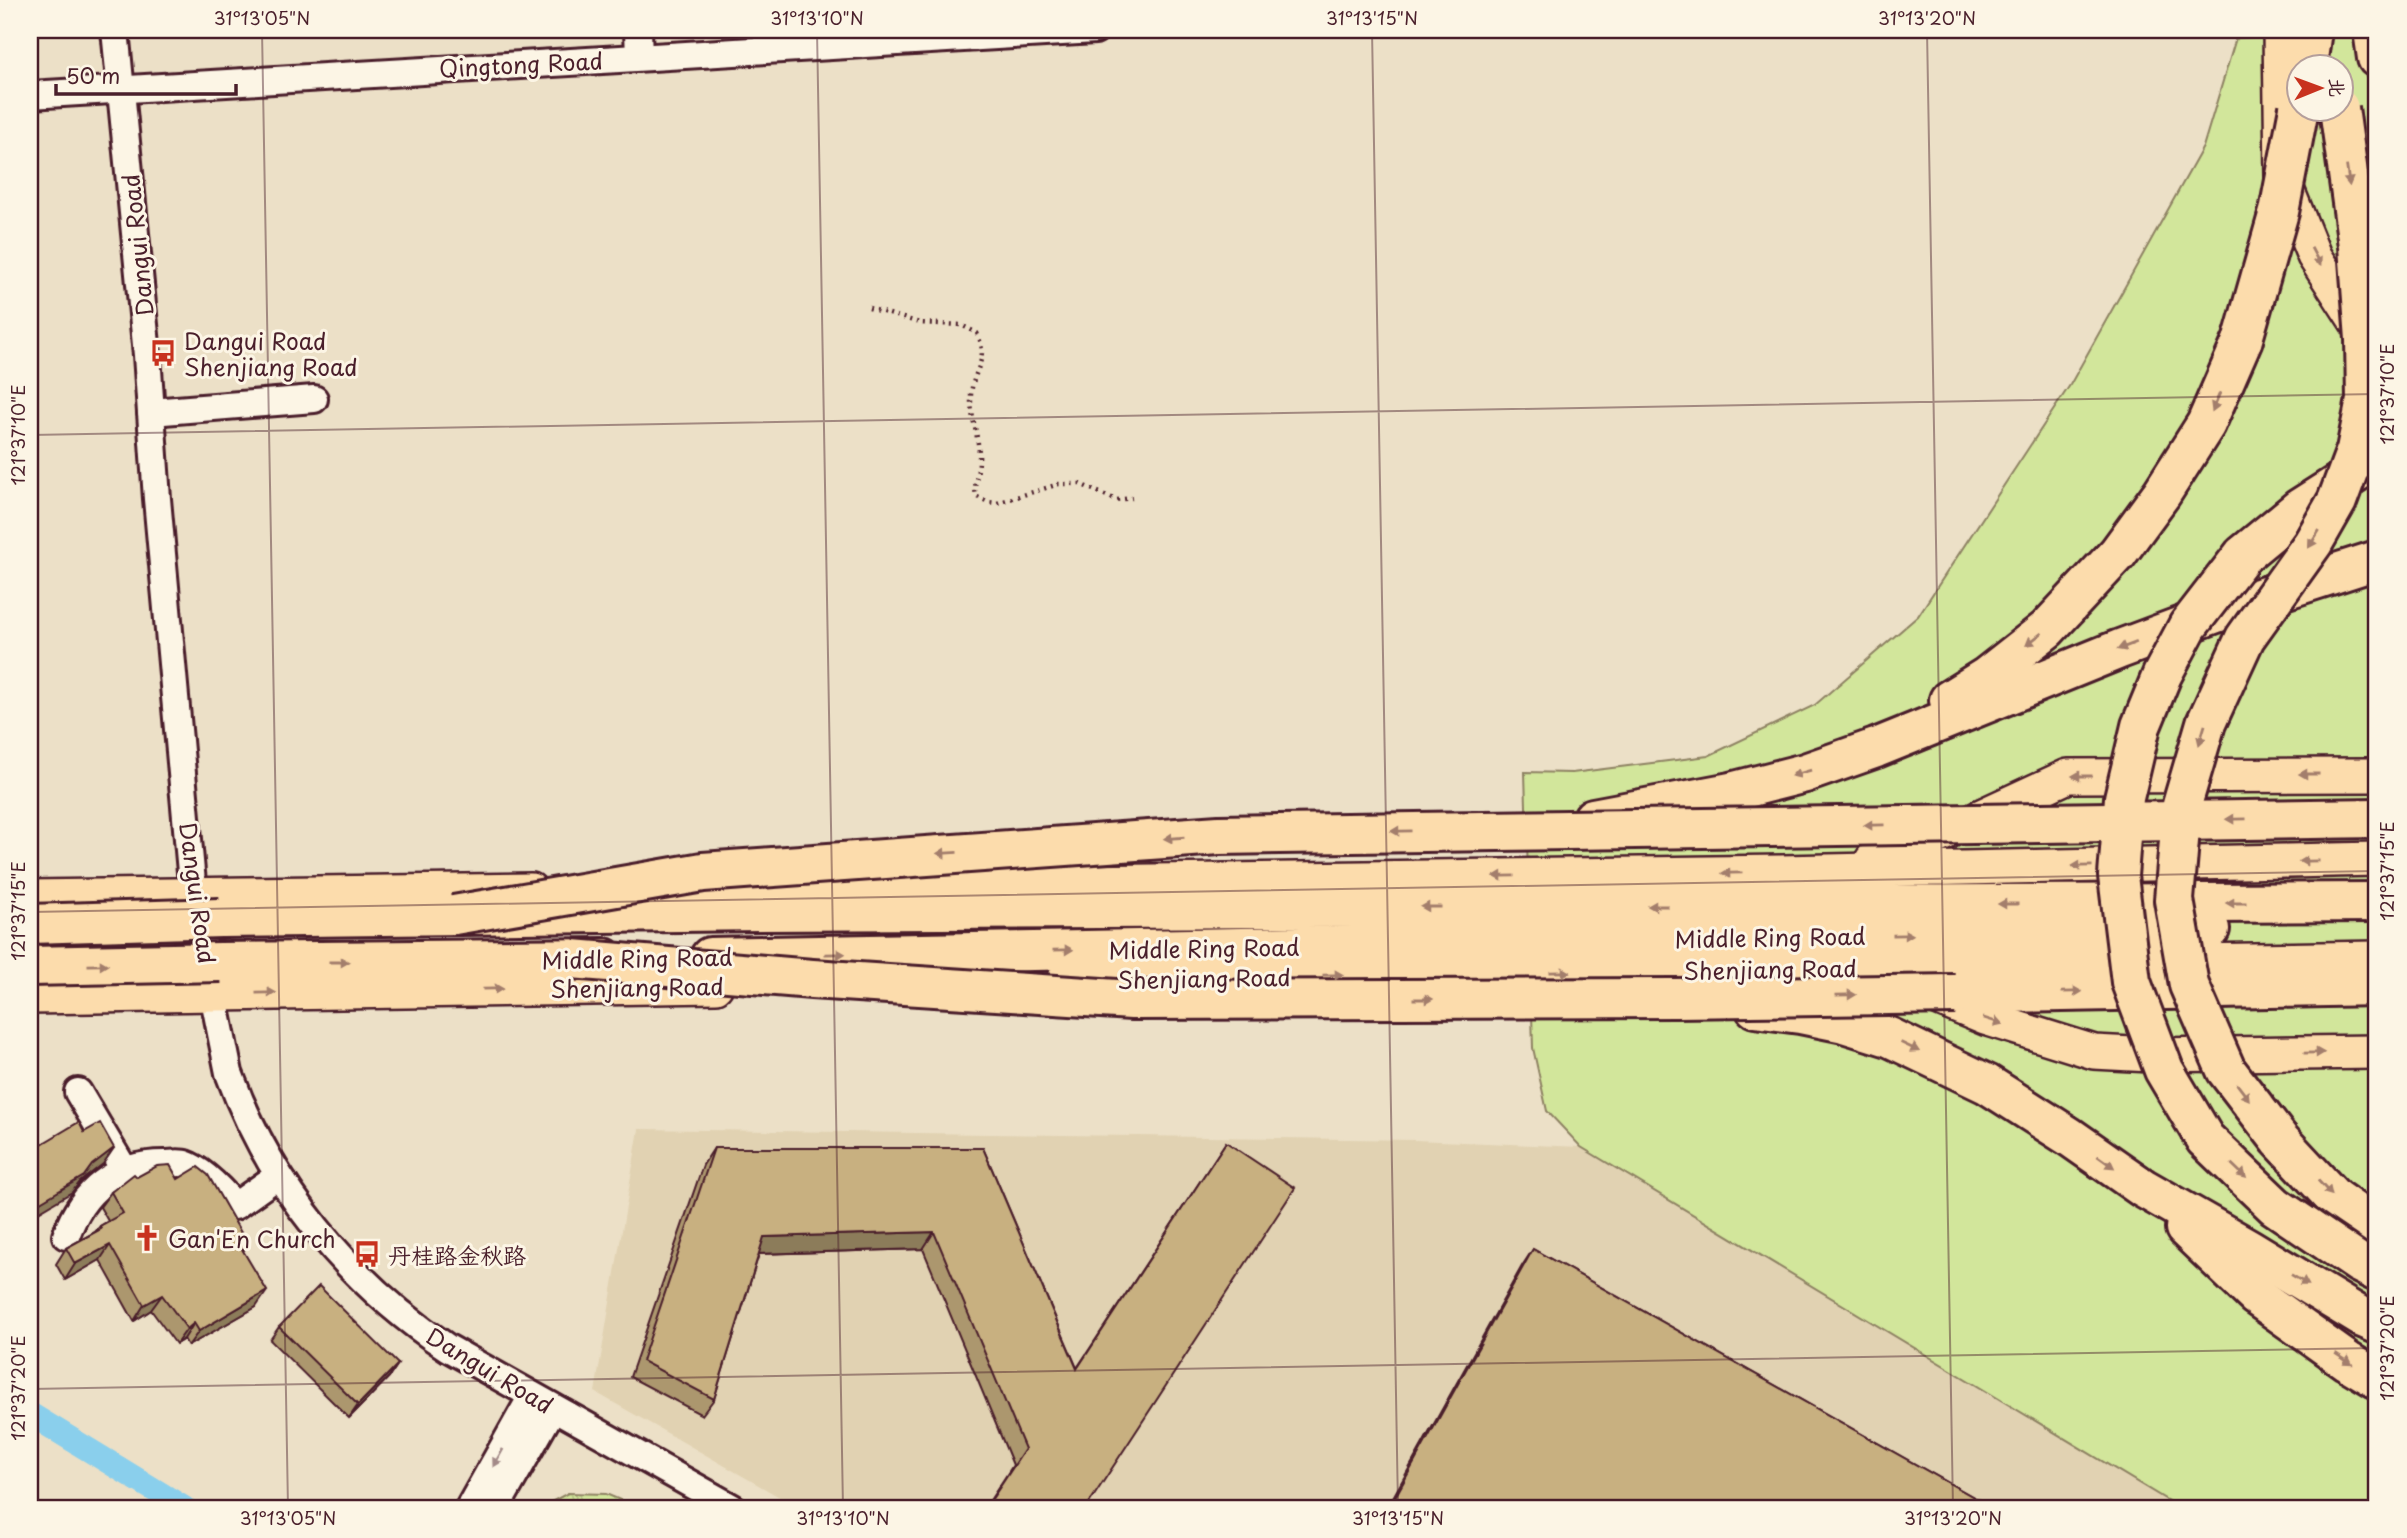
<svg xmlns="http://www.w3.org/2000/svg" width="2407" height="1538" viewBox="0 0 2407 1538" font-family="'Playpen Sans','LXGW WenKai TC',sans-serif">
  <defs>
    <pattern id="grass-tufts" width="24" height="20" patternUnits="userSpaceOnUse" patternTransform="scale(1.75)"><rect width="24" height="20" fill="#d2e69b"/><path d="M3 7l-1-3M5 7V3M7 7l1-3M15 17l-1-3M17 17v-4M19 17l1-3" fill="none" stroke="#b6c586"/></pattern>
  </defs>
  <rect width="100%" height="100%" fill="#ece0c7"/>
  <filter id="ink" filterUnits="userSpaceOnUse"><feTurbulence type="fractalNoise" baseFrequency=".0143" numOctaves="2"/><feDisplacementMap in="SourceGraphic" scale="14" xChannelSelector="R" yChannelSelector="G"/><feConvolveMatrix kernelMatrix="1 2 1 2 8 2 1 2 1" color-interpolation-filters="sRGB"/></filter>
  <g filter="url(#ink)">
    <!-- built -->
    <polygon fill="#e1d2b2" points="639,1129 1415,1140 1581,1147 2180,1508 799,1508 595,1392"/>
    <!-- grass -->
    <polygon fill="url(#grass-tufts)" stroke="#8e8263" stroke-width="2" points="568,1493 606,1494 639,1508 540,1508"/>
    <!-- park -->
    <path fill="#d2e69b" stroke="#8e8263" stroke-width="2" fill-rule="evenodd" d="M2377 30V1508H2180L1581 1147 1547 1111 1533 1048 1525 772 1572 773 1708 756 1815 705 1918 616 2070 385 2203 147 2236 38ZM2298 66H2340V108H2298Z"/>
    <g fill="none" stroke-linecap="round" stroke-linejoin="round">
      <!-- canal -->
      <polyline stroke="#8acfec" stroke-width="24" points="30,1414 184,1508"/>
      <defs>
        <g id="minor">
          <path d="M115 30 147 355 157 499 193 894 229 1073C270 1186 348 1282 448 1348L733 1508"/>
          <polyline points="638,30 639,57"/>
          <polyline points="30,95 1095,30"/>
          <polyline points="151,412 314,399"/>
          <polyline points="78,1092 125,1171"/>
          <path d="M66 1236C82 1191 115 1164 164 1164 170 1164 180 1162 185 1164 203 1170 223 1192 235 1206L266 1184"/>
          <polyline points="469,1508 532,1396"/>
          <polyline points="496,1508 553,1408"/>
        </g>
        <g id="major">
          <polyline points="2280,30 2282,177 2314,256 2367,338"/>
          <polyline points="1872,860 1923,843 2068,776 2377,775"/>
          <polyline points="728,887 1782,872 2377,859"/>
          <polyline points="30,897 531,890"/>
          <path d="M1064 980C1502 973 1940 967 2377 958"/>
          <polyline points="1932,996 1985,1018 2094,1052 2151,1055 2377,1052"/>
          <polyline points="30,997 716,986"/>
        </g>
        <g id="highway">
          <polyline points="2373,30 2377,58"/>
          <polyline points="2307,66 2312,30"/>
          <polyline points="2243,555 2300,508 2377,459"/>
          <polyline points="1949,700 1986,677 2047,629 2118,553 2162,493 2206,424 2243,339"/>
          <polyline points="1593,818 1731,792 1805,773 1876,748 2120,649 2243,603 2377,560"/>
          <polyline points="220,918 760,911 2377,902"/>
          <polyline points="710,957 2210,929"/>
          <polyline points="221,962 604,958"/>
          <polyline points="1955,994 2377,986"/>
          <polyline points="1755,1008 1800,1014 1844,1023 1889,1037 1987,1084 2070,1137 2143,1188 2248,1248 2363,1318 2377,1324"/>
          <polyline points="2280,1140 2334,1198 2377,1228"/>
          <polyline points="2185,1228 2256,1296 2347,1361 2377,1379"/>
        </g>
      </defs>
      <!-- minor casing -->
      <use href="#minor" stroke="#4a1f2b" stroke-width="32"/>
      <!-- major casing -->
      <use href="#major" stroke="#4a1f2b" stroke-width="38"/>
      <!-- highway casing -->
      <use href="#highway" stroke="#4a1f2b" stroke-width="44"/>
      <!-- path -->
      <path stroke="#4a1f2b" stroke-width="4.5" stroke-dasharray="2 5" stroke-linecap="butt" d="M869 308 920 323 961 325 977 333C990 361 973 368 971 395 970 418 980 438 979 460 979 472 972 487 977 497L989 502 997 503 1059 484H1080L1116 500 1132 498"/>
      <!-- minor -->
      <use href="#minor" stroke="#fcf5e5" stroke-width="26"/>
      <!-- major -->
      <use href="#major" stroke="#fcdcac" stroke-width="33"/>
      <!-- highway -->
      <use href="#highway" stroke="#fcdcac" stroke-width="38"/>
      <defs>
        <g id="highway-bridge">
          <polyline points="2243,339 2279,212 2299,108"/>
          <polyline points="2243,555 2188,626 2162,675 2141,726 2124,798 2118,876 2131,982 2164,1070 2205,1139 2275,1206 2359,1263 2377,1272"/>
          <polyline points="454,915 703,872 1219,835 2377,818"/>
          <polyline points="30,924 220,918"/>
          <polyline points="572,959 812,979 1132,1000 1676,998 1955,994"/>
          <polyline points="30,966 221,962"/>
          <polyline points="2280,1140 2226,1070 2189,985 2174,900 2182,805 2206,723 2245,638 2313,543 2337,501 2356,450 2366,400 2365,339 2358,246 2339,108"/>
        </g>
      </defs>
      <!-- highway-bridge casing -->
      <use href="#highway-bridge" stroke="#4a1f2b" stroke-width="44" stroke-linecap="butt"/>
      <!-- highway-bridge -->
      <use href="#highway-bridge" stroke="#fcdcac" stroke-width="38"/>
    </g>
    <!-- wall -->
    <g fill="#ac976e" stroke="#4a1f2b" stroke-width="2">
      <polygon points="1226,1142 1086,1508 985,1508 1013,1465 923,1249 759,1254 714,1399 702,1415 630,1377 703,1165 714,1148 983,1148 1077,1368"/>
      <polygon points="137,1177 178,1179 248,1245 243,1251 256,1307 188,1346 184,1339 176,1344 151,1310 134,1321 100,1260 65,1280 56,1264 66,1248 95,1232 100,1226 108,1221 100,1207 111,1192"/>
      <polygon points="1533,1249 1993,1508 1387,1508 1522,1266"/>
      <polygon points="279,1327 398,1364 389,1377 349,1418 270,1340"/>
    </g>
    <!-- shaded-wall -->
    <g fill="#8c7b5a" stroke="#4a1f2b" stroke-width="2">
      <polygon points="114,1148 103,1164 80,1182 72,1192 30,1217 30,1208"/>
      <polygon points="934,1232 923,1249 752,1254 764,1237"/>
      <polygon points="110,1245 100,1260 65,1280 75,1264"/>
      <polygon points="267,1291 256,1307 188,1346 199,1331"/>
      <polygon points="162,1295 151,1310 134,1321 144,1305"/>
      <polygon points="194,1323 184,1339 176,1344 187,1329"/>
      <polygon points="398,1364 389,1377 349,1418 358,1405"/>
    </g>
    <!-- building -->
    <g fill="#c8b080" stroke="#4a1f2b" stroke-width="2">
      <polygon points="79,1122 84,1132 100,1123 114,1148 92,1165 84,1176 30,1208 30,1151"/>
      <polygon points="1226,1142 1295,1188 1086,1508 986,1508 1025,1449 934,1232 764,1237 714,1399 642,1361 714,1148 983,1148 1077,1369"/>
      <polygon points="170,1165 178,1179 198,1167 208,1175 248,1245 242,1249 267,1291 199,1331 194,1323 187,1329 162,1295 144,1305 110,1245 75,1264 66,1248 101,1229 100,1226 123,1213 111,1192 134,1174 137,1177 157,1166"/>
      <polygon points="1533,1249 1993,1508 1389,1508"/>
      <polygon points="319,1286 398,1364 358,1405 279,1327"/>
    </g>
    <!-- one-way arrows -->
    <defs><path id="oneway-solid" d="M-6-.8H1V-3.2L6.5 0L1 3.2V.8H-6Z" transform="scale(1.75)"/></defs>
    <g fill="#a37e6c">
      <use href="#oneway-solid" transform="translate(2348 176) rotate(82)"/>
      <use href="#oneway-solid" transform="translate(2316 257) rotate(62)"/>
      <use href="#oneway-solid" transform="translate(2216 402) rotate(113)"/>
      <use href="#oneway-solid" transform="translate(2314 539) rotate(122)"/>
      <use href="#oneway-solid" transform="translate(2034 639) rotate(142)"/>
      <use href="#oneway-solid" transform="translate(2127 646) rotate(159)"/>
      <use href="#oneway-solid" transform="translate(2202 735) rotate(107)"/>
      <use href="#oneway-solid" transform="translate(1801 773) rotate(164)"/>
      <use href="#oneway-solid" transform="translate(2309 774) rotate(180)"/>
      <use href="#oneway-solid" transform="translate(2082 776) rotate(180)"/>
      <use href="#oneway-solid" transform="translate(2236 819) rotate(179)"/>
      <use href="#oneway-solid" transform="translate(1874 825) rotate(179)"/>
      <use href="#oneway-solid" transform="translate(1401 831) rotate(179)"/>
      <use href="#oneway-solid" transform="translate(1174 838) rotate(176)"/>
      <use href="#oneway-solid" transform="translate(947 853) rotate(177)"/>
      <use href="#oneway-solid" transform="translate(2309 861) rotate(179)"/>
      <use href="#oneway-solid" transform="translate(2082 866) rotate(179)"/>
      <use href="#oneway-solid" transform="translate(1732 873) rotate(179)"/>
      <use href="#oneway-solid" transform="translate(1504 876) rotate(179)"/>
      <use href="#oneway-solid" transform="translate(2236 903) rotate(180)"/>
      <use href="#oneway-solid" transform="translate(2008 904) rotate(180)"/>
      <use href="#oneway-solid" transform="translate(1658 906) rotate(180)"/>
      <use href="#oneway-solid" transform="translate(1431 907) rotate(180)"/>
      <use href="#oneway-solid" transform="translate(1903 935) rotate(-1)"/>
      <use href="#oneway-solid" transform="translate(1063 950) rotate(-1)"/>
      <use href="#oneway-solid" transform="translate(835 954) rotate(-1)"/>
      <use href="#oneway-solid" transform="translate(339 962)"/>
      <use href="#oneway-solid" transform="translate(98 965) rotate(-1)"/>
      <use href="#oneway-solid" transform="translate(1560 972) rotate(-1)"/>
      <use href="#oneway-solid" transform="translate(1333 975) rotate(-1)"/>
      <use href="#oneway-solid" transform="translate(493 989) rotate(-1)"/>
      <use href="#oneway-solid" transform="translate(2072 992) rotate(-1)"/>
      <use href="#oneway-solid" transform="translate(266 993) rotate(-1)"/>
      <use href="#oneway-solid" transform="translate(1846 995) rotate(-1)"/>
      <use href="#oneway-solid" transform="translate(1423 999)"/>
      <use href="#oneway-solid" transform="translate(1993 1021) rotate(18)"/>
      <use href="#oneway-solid" transform="translate(1910 1047) rotate(26)"/>
      <use href="#oneway-solid" transform="translate(2314 1053) rotate(-1)"/>
      <use href="#oneway-solid" transform="translate(2243 1092) rotate(53)"/>
      <use href="#oneway-solid" transform="translate(2106 1162) rotate(35)"/>
      <use href="#oneway-solid" transform="translate(2239 1171) rotate(44)"/>
      <use href="#oneway-solid" transform="translate(2325 1188) rotate(47)"/>
      <use href="#oneway-solid" transform="translate(2300 1280) rotate(31)"/>
      <use href="#oneway-solid" transform="translate(2344 1359) rotate(33)"/>
    </g>
    <use fill="#a38a88" href="#oneway-solid" transform="translate(498 1458) rotate(119)"/>
  </g>
  <!-- ticks -->
  <path fill="none" stroke="#4a1f2b" stroke-width="2" stroke-opacity="0.45" d="M262 30 288 1508M817 30 843 1508M1372 30 1398 1508M1927 30 1953 1508M30 435 2377 394M30 912 2377 871M30 1389 2377 1348"/>
  <!-- icons -->
  <defs>
    <symbol id="bus-bare" viewBox="-9 -9 18 18"><path d="M-5-6H5V4H4V6H2V4H-2V6H-4V4H-5ZM-3.5-4V0h7V-4ZM-3.5 1.2v1.5H-2V1.2ZM2 1.2v1.5H3.5V1.2Z" fill="#c8321e" stroke="#fcf5e5" stroke-width="2.5" paint-order="stroke"/></symbol>
    <symbol id="church-bare" viewBox="-9 -9 18 18"><path d="M-1.2-6h2.4v3.5h3.3v2.4h-3.3V6h-2.4V-.1h-3.3v-2.4h3.3Z" fill="#c8321e" stroke="#fcf5e5" stroke-width="2.5" paint-order="stroke"/></symbol>
  </defs>
  <g fill-rule="evenodd">
    <use href="#bus-bare" x="144" y="334" width="38" height="38"/>
    <use href="#church-bare" x="128" y="1219" width="38" height="38"/>
    <use href="#bus-bare" x="348" y="1235" width="38" height="38"/>
  </g>
  <g text-anchor="middle" dominant-baseline="central" stroke-width="6" stroke-linejoin="round" paint-order="stroke">
    <!-- street labels -->
    <g font-size="23" fill="#4a1f2b" stroke="#fcf5e5">
      <text transform="translate(521 64) rotate(-3)">Qingtong Road</text>
      <text transform="translate(137 245) rotate(-96)">Dangui Road</text>
      <text transform="translate(198 893) rotate(82)">Dangui Road</text>
      <text transform="translate(1770 937) rotate(-1)">Middle Ring Road</text>
      <text transform="translate(1204 948) rotate(-1)">Middle Ring Road</text>
      <text transform="translate(637 958) rotate(-1)">Middle Ring Road</text>
      <text transform="translate(1770 969) rotate(-1)">Shenjiang Road</text>
      <text transform="translate(1204 978) rotate(-1)">Shenjiang Road</text>
      <text transform="translate(637 987) rotate(-1)">Shenjiang Road</text>
      <text transform="translate(490 1370) rotate(31)">Dangui Road</text>
    </g>
    <!-- poi labels -->
    <g font-size="23" fill="#4a1f2b" stroke="#fcf5e5" text-anchor="start">
      <text x="184" y="340">Dangui Road<tspan x="184" dy="26">Shenjiang Road</tspan></text>
      <text x="168" y="1238">Gan'En Church</text>
      <text x="388" y="1254">丹桂路金秋路</text>
    </g>
  </g>
  <!-- margin -->
  <rect width="2407" height="1538" fill="none" stroke="#fcf5e5" stroke-width="77"/>
  <!-- north arrow -->
  <g transform="translate(2320 88) rotate(89)"><circle r="33" fill="#fcf5e5" stroke="#b59f9b" stroke-width="2"/>
  <path d="M0-5L12 26L0 18L-12 26Z" fill="#c8321e"/>
  <text y="-10" font-size="19" font-weight="bold" text-anchor="middle" fill="#4a1f2b">北</text>
  </g>
  <!-- scale -->
  <path d="M56 84v10h180v-10" fill="none" stroke="#4a1f2b" stroke-width="3.5"/>
  <text x="66" y="84" font-size="21" fill="#4a1f2b" stroke="#fcf5e5" stroke-width="5" paint-order="stroke">50 m</text>
  <rect x="38" y="38" width="2330" height="1462" fill="none" stroke="#4a1f2b" stroke-width="2.5"/>
  <g font-size="18" text-anchor="middle" fill="#4a1f2b">
    <text x="262" y="25">31°13'05"N</text>
    <text x="817" y="25">31°13'10"N</text>
    <text x="1372" y="25">31°13'15"N</text>
    <text x="1927" y="25">31°13'20"N</text>
    <text transform="translate(2388 394) rotate(-90)" y="6">121°37'10"E</text>
    <text transform="translate(19 435) rotate(-90)" y="6">121°37'10"E</text>
    <text transform="translate(2388 871) rotate(-90)" y="6">121°37'15"E</text>
    <text transform="translate(19 911) rotate(-90)" y="6">121°37'15"E</text>
    <text transform="translate(2388 1348) rotate(-90)" y="6">121°37'20"E</text>
    <text transform="translate(19 1388) rotate(-90)" y="6">121°37'20"E</text>
    <text x="288" y="1525">31°13'05"N</text>
    <text x="843" y="1525">31°13'10"N</text>
    <text x="1398" y="1525">31°13'15"N</text>
    <text x="1953" y="1525">31°13'20"N</text>
  </g>
</svg>
